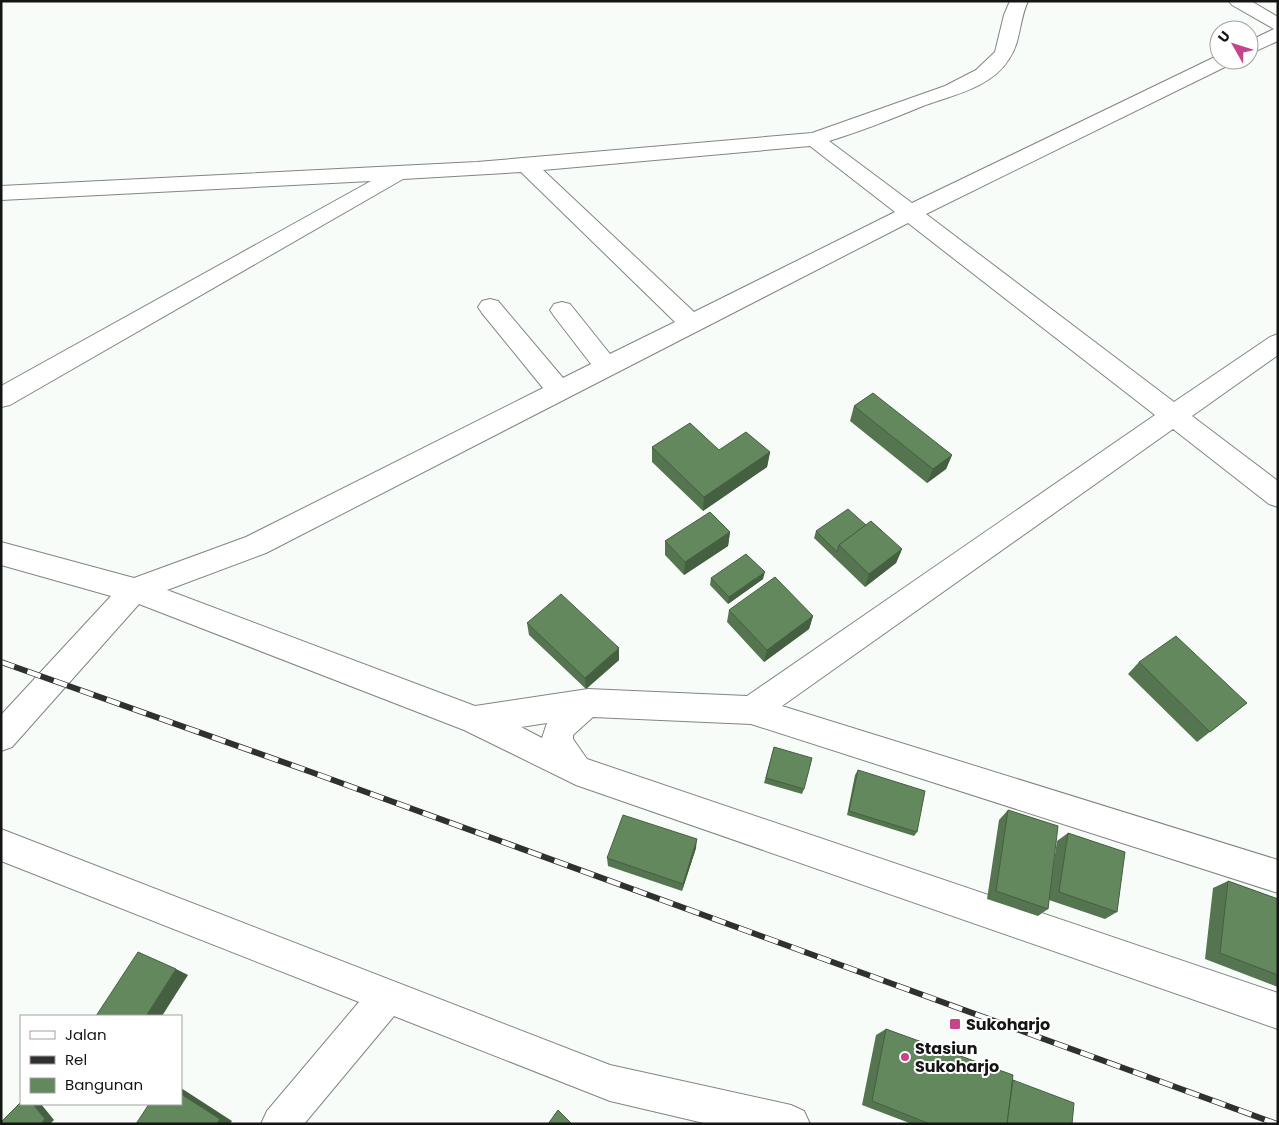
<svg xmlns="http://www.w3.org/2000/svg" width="1279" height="1125" viewBox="0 0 1279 1125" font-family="Poppins,sans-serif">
  <rect width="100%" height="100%" fill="#f8fcf8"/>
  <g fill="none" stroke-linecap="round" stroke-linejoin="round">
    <defs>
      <g id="minor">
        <path d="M1010 1H1028C1019 20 1021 42 1009 59 991 88 953 95 923 106 892 119 861 131 829 141L912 203 1217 56H1219V60H1233L1231 64 926 214 1174 402 1270 337 1278 334V355L1192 416 1278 481V507L1269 504 1173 429 782 706 1278 860V893L751 724 593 717 573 735V739L587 759 1278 993V1029L576 785 464 730 139 604 12 747 1 751V715L111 596 1 565V542L134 578 246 537 543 388 482 313 478 307 482 301 490 299 498 301 563 378 591 364 554 316 550 310 554 304 562 302 570 304 610 354 675 322 521 172 403 179 10 405 1 407V386L371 181 1 200V186L477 162 812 133 945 86 976 70 995 52 1004 15ZM810 146 895 212 694 312 543 170ZM908 223 1155 415 747 696 588 689 475 706 167 590 266 553ZM547 723 542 738 521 727Z"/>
        <polygon points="1229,1 1251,1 1278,17 1278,41 1249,54 1249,41 1274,29 1232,5"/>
        <polygon points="1,829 610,1065 791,1105 804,1111 810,1124 708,1124 610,1101 394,1016 304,1124 261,1124 267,1111 359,1002 1,861"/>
      </g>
    </defs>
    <!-- minor casing -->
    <use href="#minor" stroke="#828582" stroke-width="2"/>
    <!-- minor -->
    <use href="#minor" fill="#fff" fill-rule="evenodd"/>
    <defs>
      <polyline id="rail" points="1,662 311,772 1277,1124"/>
    </defs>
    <!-- rail casing -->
    <use href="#rail" stroke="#2f312f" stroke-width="6"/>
    <!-- rail -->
    <use href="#rail" stroke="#fff" stroke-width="4.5" stroke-dasharray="14" stroke-linecap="butt"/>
  </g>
  <!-- wall -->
  <g fill="#557550">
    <polygon points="854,406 952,455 946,469 927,483 850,421"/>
    <polygon points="652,447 719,450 770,452 767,467 703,511 652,462"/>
    <polygon points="866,525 902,549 896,563 865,587 814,538 816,531"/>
    <polygon points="730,532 728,546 684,575 665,555 665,541"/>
    <polygon points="711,578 763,579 728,604 710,585"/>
    <polygon points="729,610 813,616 809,629 764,662 727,622"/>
    <polygon points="527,623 619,660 586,689 529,635"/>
    <polygon points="1139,662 1247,703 1197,742 1128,674"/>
    <polygon points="774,747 804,789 802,794 764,783"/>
    <polygon points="858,770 917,832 914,836 847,815 855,775"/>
    <polygon points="1008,810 1052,874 1057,841 1068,833 1117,912 1105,919 1049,900 1048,909 1038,916 987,899 999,820"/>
    <polygon points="696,848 682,891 608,866 607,858"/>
    <polygon points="1228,881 1278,899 1278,987 1205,959 1213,888"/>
    <polygon points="886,1029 1013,1080 1072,1124 912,1124 862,1105 876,1035"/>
  </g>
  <!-- shaded-wall -->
  <g fill="#455f41">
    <polygon points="770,452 767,467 703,511 704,497"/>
    <polygon points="952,455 946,469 927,483 933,469"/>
    <polygon points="730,532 728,546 684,575 685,562"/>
    <polygon points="902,549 896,563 865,587 869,574"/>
    <polygon points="765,572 763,579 728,604 729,597"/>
    <polygon points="813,616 809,629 764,662 767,650"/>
    <polygon points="619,648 619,660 586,689 585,678"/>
    <polygon points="697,839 696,848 682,891 683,884"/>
    <polygon points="176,969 188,975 162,1016 146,1016"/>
    <polygon points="181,1088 232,1121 230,1124 217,1124 181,1094"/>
    <polygon points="33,1104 41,1104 54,1120 50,1124 41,1124"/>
  </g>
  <!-- building -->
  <g fill="#63885d" stroke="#455f41">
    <polygon points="873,393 952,455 933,469 854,406"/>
    <polygon points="690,423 719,450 746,432 770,452 704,497 652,447"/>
    <polygon points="848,509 866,525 839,545 837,552 816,531"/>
    <polygon points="710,512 730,532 685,562 665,541"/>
    <polygon points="871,521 902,549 869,574 839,545"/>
    <polygon points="746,554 765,572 729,597 711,578"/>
    <polygon points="775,577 813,616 767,650 729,610"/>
    <polygon points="561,594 619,648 585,678 527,623"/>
    <polygon points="1176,636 1247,703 1210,732 1139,662"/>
    <polygon points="774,747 812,758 804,789 766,778"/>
    <polygon points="858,770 925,791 917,832 849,811"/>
    <polygon points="1008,810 1058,826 1048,909 996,891"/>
    <polygon points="623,815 697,839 683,884 607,858"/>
    <polygon points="1068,833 1125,852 1117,912 1059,892"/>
    <polygon points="1228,881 1278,899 1278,975 1220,953"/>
    <polygon points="138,952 176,969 146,1016 96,1016"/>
    <polygon points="886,1029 1013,1075 1007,1124 930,1124 872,1101"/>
    <polygon points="1013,1080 1074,1103 1072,1124 1007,1124"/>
    <polygon points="181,1094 220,1119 217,1124 136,1124 149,1104 181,1104"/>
    <polygon points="21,1102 21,1104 33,1104 45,1119 41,1124 1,1124 1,1122"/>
    <polygon points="558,1110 572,1124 548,1124"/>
  </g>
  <!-- markers -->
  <g fill="#c7448a" stroke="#fff" stroke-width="2">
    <rect x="949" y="1018" width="12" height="12" rx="2.5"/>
    <circle cx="905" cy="1057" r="5"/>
  </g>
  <g text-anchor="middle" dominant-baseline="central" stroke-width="4" stroke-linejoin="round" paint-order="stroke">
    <!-- near-poi labels -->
    <g font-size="16" font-weight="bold" fill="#141514" stroke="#fff" text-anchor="start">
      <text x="966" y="1024">Sukoharjo</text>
      <text x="915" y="1048">Stasiun<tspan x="915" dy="18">Sukoharjo</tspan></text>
    </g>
  </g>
  <!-- border -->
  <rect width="1279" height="1125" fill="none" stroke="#141514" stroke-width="5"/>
  <!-- legend -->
  <rect x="20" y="1015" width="162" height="90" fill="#ffffff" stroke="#a1a1a1"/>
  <rect x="30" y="1031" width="25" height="8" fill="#ffffff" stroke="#a1a1a1"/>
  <text x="65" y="1040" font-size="15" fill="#141514">Jalan</text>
  <rect x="30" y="1056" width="25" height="8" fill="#2f312f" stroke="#a1a1a1"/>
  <text x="65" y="1065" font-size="15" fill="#141514">Rel</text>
  <rect x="30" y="1078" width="25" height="15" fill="#63885d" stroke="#a1a1a1"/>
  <text x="65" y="1090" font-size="15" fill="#141514">Bangunan</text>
  <!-- north arrow -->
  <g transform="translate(1234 45) rotate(309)"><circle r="24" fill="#ffffff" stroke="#a1a1a1"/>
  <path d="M0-4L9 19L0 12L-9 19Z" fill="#c7448a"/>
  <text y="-8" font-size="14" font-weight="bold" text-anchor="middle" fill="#141514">U</text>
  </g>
</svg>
